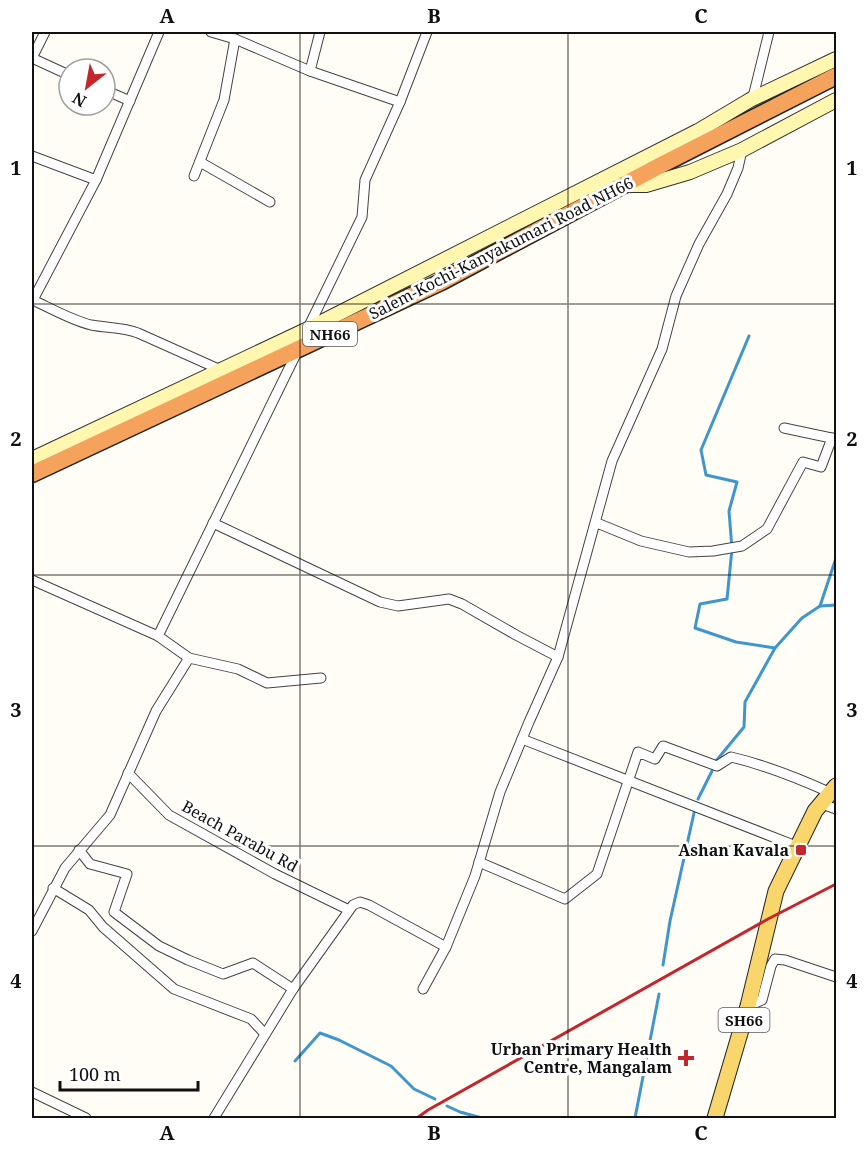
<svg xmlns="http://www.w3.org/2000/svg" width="868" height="1150" viewBox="0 0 868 1150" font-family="'Noto Serif',serif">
  <rect width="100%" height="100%" fill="#fffdf5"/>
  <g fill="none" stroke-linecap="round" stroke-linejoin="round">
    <!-- stream -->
    <g stroke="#3f96cf" stroke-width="3">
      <polyline points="749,336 701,450 706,475 737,482 729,511 732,549 727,599 700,604 695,628 736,642 775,648"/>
      <polyline points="820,606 836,558"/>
      <polyline points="716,761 744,727 745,702 775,648 802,618 820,606 836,605"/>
      <polyline points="698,799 712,771"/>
      <polyline points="663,965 670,921 694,813"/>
      <polyline points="295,1061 320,1033 339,1040 391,1066 414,1089 435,1099"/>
      <polyline points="447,1106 460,1112 482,1118"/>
      <polyline points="635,1118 659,994"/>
    </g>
    <defs>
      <g id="street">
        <polyline points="45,32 32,58 69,75"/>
        <path d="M159 32 96 180 33 300C52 309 71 320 91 325 107 328 123 327 138 333L223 371"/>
        <polyline points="211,32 235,39 310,71 400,102"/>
        <polyline points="310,71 320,32"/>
        <polyline points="105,90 130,101"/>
        <polyline points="750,100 754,93 769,32"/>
        <polyline points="32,156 96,180"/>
        <polyline points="200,162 270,202"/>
        <polyline points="194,176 224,100 235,39"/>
        <polyline points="308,328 362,217 365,180 400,102 427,32"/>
        <polyline points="784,428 836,439"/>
        <polyline points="213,523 380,602 398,606 449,599 462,604 516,635 558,657"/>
        <polyline points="597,523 641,541 689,552 713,551 742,546 767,529 803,462 821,467 832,438"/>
        <polyline points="32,580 158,636"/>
        <polyline points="189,658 238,669 267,683 321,678"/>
        <polyline points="522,739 796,846"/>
        <polyline points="128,773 169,815 275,874 349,910"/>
        <polyline points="822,804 836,809"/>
        <polyline points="79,850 90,864 127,874 114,912 159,946 188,960 223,974 253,963 293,989"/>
        <path d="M479 862 565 899 597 874 638 752 655 759 663 746 717 766 731 757C765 765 798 778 831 793"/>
        <polyline points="53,888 89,910 103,927 174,989 251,1019 265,1034"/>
        <polyline points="32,931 65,868 110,815 156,711 189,658 158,636 297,352"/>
        <polyline points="423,989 446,947 475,876 500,792 529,722 558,657 612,461 662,349 676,296 699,244 727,194 738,168 742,150"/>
        <polyline points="748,1006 762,1000 771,966 775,959 785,960 836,977"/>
        <polyline points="32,1092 86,1118"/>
        <polyline points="214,1118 293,989 353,905 360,902 369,905 446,947"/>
      </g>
      <g id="secondary">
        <polyline points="623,185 646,185 690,172 742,150 836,100"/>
        <polyline points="32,459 308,329 698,131 750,100 836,59"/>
      </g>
      <polyline id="primary" points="715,1118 748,1006 776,891 815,811 836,786"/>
      <polyline id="highway" points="32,474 441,282 661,165 836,76"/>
    </defs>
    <!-- street casing -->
    <use href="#street" stroke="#444" stroke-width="11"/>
    <!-- secondary casing -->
    <use href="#secondary" stroke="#333" stroke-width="16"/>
    <!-- primary casing -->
    <use href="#primary" stroke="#222" stroke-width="17"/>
    <!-- highway casing -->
    <use href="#highway" stroke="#222" stroke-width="19"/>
    <!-- street -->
    <use href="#street" stroke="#fff" stroke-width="9"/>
    <!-- secondary -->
    <use href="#secondary" stroke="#fff6b0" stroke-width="14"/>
    <!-- primary -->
    <use href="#primary" stroke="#f9d66b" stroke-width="15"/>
    <!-- highway -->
    <use href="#highway" stroke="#f5a25d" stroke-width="16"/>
    <!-- rail -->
    <polyline stroke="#c4262e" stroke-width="3" points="417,1118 428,1110 768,919 836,884"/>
  </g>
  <!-- grid -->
  <path fill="none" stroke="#111" stroke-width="1.5" stroke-opacity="0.55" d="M300 32V1118M568 32V1118M32 304H836M32 575H836M32 846H836"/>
  <!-- markers -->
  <g fill="#c4262e" stroke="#fff" stroke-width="2">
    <rect x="795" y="844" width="12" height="12" rx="3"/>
    <path d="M683 1049h6v6h6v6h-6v6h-6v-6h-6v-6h6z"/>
  </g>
  <g text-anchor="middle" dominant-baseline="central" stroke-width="6" stroke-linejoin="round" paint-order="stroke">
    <!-- shield labels -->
    <g fill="#fff" stroke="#585858" stroke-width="1.5">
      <rect x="303" y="322" width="54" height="24" rx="4.5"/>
      <rect x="718.5" y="1008" width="51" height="24" rx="4.5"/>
    </g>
    <g font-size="15" font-weight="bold" fill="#111">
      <text x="330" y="334">NH66</text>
      <text x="744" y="1020">SH66</text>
    </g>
    <!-- street labels -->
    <g font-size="16" fill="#111" stroke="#fff">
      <text transform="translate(501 248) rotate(-27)">Salem-Kochi-Kanyakumari Road NH66</text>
      <text transform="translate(240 836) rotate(29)">Beach Parabu Rd</text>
    </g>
    <!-- poi labels -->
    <g font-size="16" font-weight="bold" fill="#111" stroke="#fff" text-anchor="end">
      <text x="789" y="850">Ashan Kavala</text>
      <text x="672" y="1049">Urban Primary Health<tspan x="672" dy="18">Centre, Mangalam</tspan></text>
    </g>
  </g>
  <!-- border -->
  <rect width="868" height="1150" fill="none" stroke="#ffffff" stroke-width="66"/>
  <!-- north arrow -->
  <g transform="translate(87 87) rotate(211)"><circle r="28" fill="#ffffff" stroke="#a0a0a0" stroke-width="1.5"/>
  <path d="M0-4.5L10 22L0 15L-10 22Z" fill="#c4262e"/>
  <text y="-9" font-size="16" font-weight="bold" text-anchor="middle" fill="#111111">N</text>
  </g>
  <!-- scale -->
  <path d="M60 1081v9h138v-9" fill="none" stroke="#111111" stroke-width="3"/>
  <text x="69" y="1081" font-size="18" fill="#111111" stroke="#ffffff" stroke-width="4.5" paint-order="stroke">100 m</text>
  <rect x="33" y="33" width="802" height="1084" fill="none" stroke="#111" stroke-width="2"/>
  <g font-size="20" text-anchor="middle" font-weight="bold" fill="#111">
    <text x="167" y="23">A</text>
    <text x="434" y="23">B</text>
    <text x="701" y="23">C</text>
    <text x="16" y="175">1</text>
    <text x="852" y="175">1</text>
    <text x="16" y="446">2</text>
    <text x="852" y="446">2</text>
    <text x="16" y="717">3</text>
    <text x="852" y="717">3</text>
    <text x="16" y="988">4</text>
    <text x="852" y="988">4</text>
    <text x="167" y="1140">A</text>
    <text x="434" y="1140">B</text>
    <text x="701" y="1140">C</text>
  </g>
</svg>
